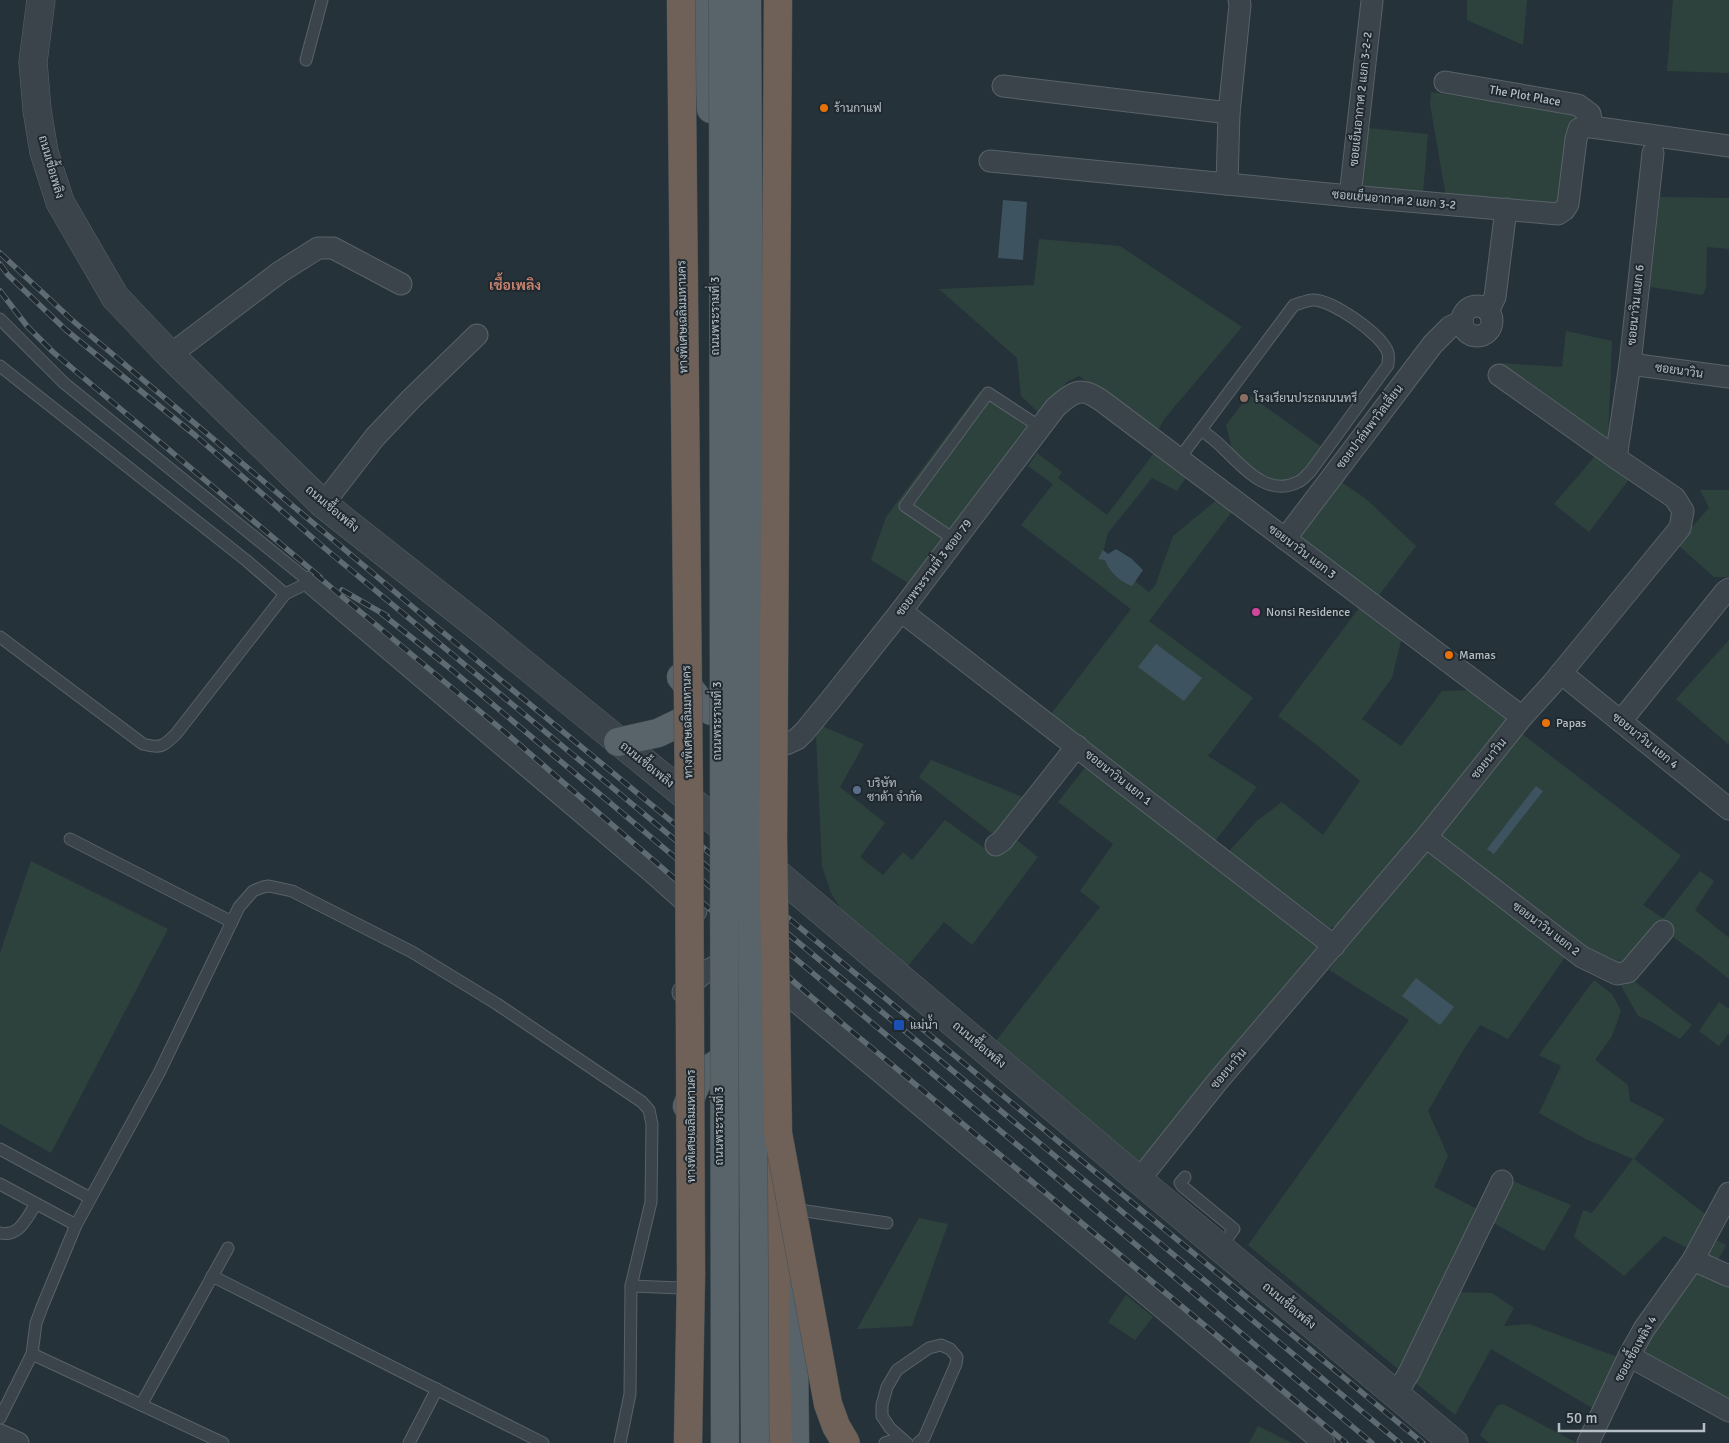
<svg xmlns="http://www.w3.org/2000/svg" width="1729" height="1443" viewBox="0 0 1729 1443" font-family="Signika,Sarabun,sans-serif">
  <rect width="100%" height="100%" fill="#263239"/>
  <!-- green -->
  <g fill="#2e423d">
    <polygon points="1467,0 1527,0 1523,45 1467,20"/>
    <polygon points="1673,0 1729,0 1729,73 1667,71"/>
    <polygon points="1431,92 1561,112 1577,116 1560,209 1446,197 1430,104"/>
    <polygon points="1367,128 1428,134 1423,193 1360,186"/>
    <polygon points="1660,197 1729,198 1729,249 1707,247 1706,287 1703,295 1650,287"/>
    <polygon points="1039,239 1120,246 1242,327 1165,418 1155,435 1079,376 1067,382 1040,414 1021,396 1017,358 939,289 1034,285"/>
    <polygon points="1566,331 1612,341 1608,439 1605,442 1497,367 1500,363 1562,367"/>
    <polygon points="980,391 1028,427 913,586 871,560 886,517"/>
    <polygon points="1249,395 1323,448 1306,472 1286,481 1268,481 1233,453 1226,425"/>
    <polygon points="1157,449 1188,474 1177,491 1152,478 1108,533 1102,556 1149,592 1155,586 1173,536 1219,498 1233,510 1149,621 1253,698 1208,756 1257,787 1215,841 1051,714 1131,609 1021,525 1053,484 1028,466 1037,453 1062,472 1058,478 1107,515"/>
    <polygon points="1596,455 1630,478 1589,532 1554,504"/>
    <polygon points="1340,481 1366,499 1416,546 1377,598 1296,539"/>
    <polygon points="1700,490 1729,490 1729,577 1714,577 1677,544 1709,508"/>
    <polygon points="1363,603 1403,633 1392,678 1362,719 1401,746 1442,691 1477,690 1506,712 1509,722 1419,830 1337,925 1330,928 1229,851 1258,820 1282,802 1323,835 1360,781 1317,745 1278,716"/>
    <polygon points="1729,640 1729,741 1728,744 1676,699"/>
    <polygon points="822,726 864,744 840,787 885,823 860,857 883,875 903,852 912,860 945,820 997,857 1013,837 1038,857 972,945 944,922 903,972 856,933 831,893 822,866 816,734"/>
    <polygon points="1516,732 1525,736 1681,856 1643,905 1663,918 1700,871 1714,881 1695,910 1729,938 1729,979 1701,957 1657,926 1623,967 1578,944 1433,836"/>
    <polygon points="931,760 1023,797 994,835 919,777"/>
    <polygon points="1087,765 1320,947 1136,1165 992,1046 1100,907 1080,891 1113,844 1058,802"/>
    <polygon points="1429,844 1568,953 1508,1039 1480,1025 1464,1049 1428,1111 1448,1156 1434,1187 1481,1211 1403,1373 1248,1245 1409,1020 1329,970"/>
    <polygon points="31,861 168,929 51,1153 0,1124 0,953"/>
    <polygon points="1594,980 1612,994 1621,1011 1612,1036 1595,1060 1628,1085 1630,1101 1665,1119 1634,1159 1709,1217 1691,1250 1664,1236 1624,1276 1574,1237 1583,1210 1592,1213 1633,1159 1586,1139 1539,1113 1561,1066 1539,1055"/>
    <polygon points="1634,981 1692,1025 1680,1039 1652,1022 1638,1016 1620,984"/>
    <polygon points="1719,1002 1729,1009 1729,1033 1719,1046 1699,1031"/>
    <polygon points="1510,1180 1571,1205 1544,1251 1490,1221"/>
    <polygon points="919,1218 948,1224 912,1326 857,1329"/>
    <polygon points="1712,1238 1726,1245 1716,1264 1703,1255"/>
    <polygon points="1691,1269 1729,1282 1729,1405 1636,1353"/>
    <polygon points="1456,1292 1492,1293 1514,1308 1504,1326 1529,1324 1620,1358 1594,1409 1491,1349 1455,1415 1412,1380"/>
    <polygon points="1126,1295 1153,1317 1135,1340 1108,1322"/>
    <polygon points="1503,1404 1577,1443 1489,1443 1480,1435 1497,1406"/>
    <polygon points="1258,1426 1292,1443 1249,1443"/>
  </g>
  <!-- water -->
  <g fill="#3e5360">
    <polygon points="1003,200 1027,202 1023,260 998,258"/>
    <path d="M1116 549 1132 559 1143 570 1132 586C1121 582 1109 572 1105 560L1098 559 1103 550 1108 554Z"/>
    <polygon points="1156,644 1202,678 1184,701 1138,667"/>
    <polygon points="1536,786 1543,791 1494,854 1487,849"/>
    <polygon points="1416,978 1454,1007 1440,1025 1402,996"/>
  </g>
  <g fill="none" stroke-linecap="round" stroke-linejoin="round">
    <defs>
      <g id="service">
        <polyline points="306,60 322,0"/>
        <polyline points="0,319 64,383 310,582 285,594 247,561 0,366"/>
        <path d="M1179 459 1294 305C1299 304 1307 300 1313 300 1332 300 1382 334 1388 353 1389 356 1388 361 1388 365L1310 472C1306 475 1303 480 1298 482 1267 498 1242 466 1222 447 1216 441 1208 435 1201 430"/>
        <polyline points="955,540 905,506 988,393 1040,427"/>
        <path d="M0 637 143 744C161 749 164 746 176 734L285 594"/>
        <polyline points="70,839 232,922"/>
        <polyline points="0,1149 90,1198"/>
        <polyline points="1185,1177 1180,1183 1182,1186 1234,1229 1220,1248"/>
        <polyline points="0,1184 76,1225"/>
        <polyline points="792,1209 887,1223"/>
        <path d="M0 1233C20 1237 27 1217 36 1204"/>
        <polyline points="212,1276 543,1443"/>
        <polyline points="631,1286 681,1288"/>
        <polyline points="32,1354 223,1443"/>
        <polyline points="141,1405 228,1248"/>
        <polyline points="0,1418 32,1354 36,1323 42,1307 76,1225 159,1073 239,907 253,891 263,887 269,886 292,891 412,952 497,1004 642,1102 649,1110 652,1124 651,1202 631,1286 630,1394 620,1443"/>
        <polyline points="409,1443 437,1389"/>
        <polyline points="885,1443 900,1438"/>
        <polyline points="907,1443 890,1428 882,1416 882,1405 887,1387 897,1370 929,1348 941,1345 950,1349 957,1357 956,1364 924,1438 918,1443"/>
      </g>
      <g id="minor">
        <polyline points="1445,82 1578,105 1590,114 1592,127"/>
        <polyline points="1003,86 1229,113"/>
        <polyline points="990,161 1350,196 1558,214 1564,210 1568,204 1576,139 1579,129 1583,127 1592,127 1729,146"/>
        <polyline points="1227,184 1229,113 1240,5 1239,0"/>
        <polyline points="1350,196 1372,1"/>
        <circle cx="1477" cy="321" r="15"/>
        <polyline points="1488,311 1495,297 1506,209"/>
        <polyline points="170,355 280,272 318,248 333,248 401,284"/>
        <polyline points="1630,364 1729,377"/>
        <polyline points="1616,458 1630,364 1653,153"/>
        <polyline points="323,504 375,437 411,399 477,335"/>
        <polyline points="1285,539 1433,344 1450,327 1462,321"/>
        <polyline points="310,582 651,871 696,911"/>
        <polyline points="901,611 1334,946"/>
        <polyline points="1561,673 1729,809"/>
        <polyline points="1621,721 1725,592 1729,589"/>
        <path d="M786 744 797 739 805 731 832 698 901 611 1055 408C1079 386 1085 388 1110 407L1522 717"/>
        <polyline points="1426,837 1582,957 1617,974 1628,972 1663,931"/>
        <polyline points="996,845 1002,841 1077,746"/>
        <polyline points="767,977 1324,1443"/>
        <path d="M683 992C700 976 713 960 738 965"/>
        <polyline points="1139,1180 1217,1082 1426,837 1522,717 1552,684 1680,528 1683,511 1675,498 1616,458 1499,375"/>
        <polyline points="1693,1260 1729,1276"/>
        <polyline points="1629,1356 1729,1411"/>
        <polyline points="1396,1394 1409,1373 1502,1181"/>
        <polyline points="0,1435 18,1443"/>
        <polyline points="1588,1443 1629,1356 1644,1329 1693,1260 1729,1193"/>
      </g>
      <polyline id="tertiary" points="41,0 33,62 37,110 44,152 60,202 115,297 170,355 323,504 480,628 681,792 1134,1176 1454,1443"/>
      <g id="primary">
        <polyline points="705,0 711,109"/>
        <polyline points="681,677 701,703 711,711 738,707 746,701"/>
        <polyline points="618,742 658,733 681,722"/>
        <polyline points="687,1106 701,1074 723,1060 747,1059"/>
        <polyline points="793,1256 795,1443"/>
      </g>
      <g id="motorway">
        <polyline points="777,1165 775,1320 778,1443"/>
        <polyline points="688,1443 691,1275"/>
      </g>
    </defs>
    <!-- service casing -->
    <use href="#service" stroke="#586268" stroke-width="13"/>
    <!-- minor casing -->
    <use href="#minor" stroke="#586268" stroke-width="23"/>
    <!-- tertiary casing -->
    <use href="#tertiary" stroke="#586268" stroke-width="29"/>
    <!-- primary casing -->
    <use href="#primary" stroke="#434d53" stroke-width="29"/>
    <!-- motorway casing -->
    <use href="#motorway" stroke="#454f55" stroke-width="29"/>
    <!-- service -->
    <use href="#service" stroke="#3a444a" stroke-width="11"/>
    <!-- minor -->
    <use href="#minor" stroke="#3a444a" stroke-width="21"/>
    <!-- tertiary -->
    <use href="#tertiary" stroke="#3a444a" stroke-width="28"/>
    <!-- primary -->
    <use href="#primary" stroke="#58636a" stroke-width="28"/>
    <!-- motorway -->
    <use href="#motorway" stroke="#6f6158" stroke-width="28"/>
    <defs>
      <g id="rail">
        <polyline points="0,253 72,320 439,629 1423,1443"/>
        <polyline points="0,264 8,275 66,330 196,436 322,546 1400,1443"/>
        <polyline points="0,291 27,326 53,352 320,577"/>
        <polyline points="315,574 506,733 843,1024 1346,1443"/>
        <polyline points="342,590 387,616"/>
        <polyline points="381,613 452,670 1372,1443"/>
      </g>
    </defs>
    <!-- rail casing -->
    <use href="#rail" stroke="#5e6b72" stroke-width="5.5"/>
    <!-- rail -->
    <use href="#rail" stroke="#1f292f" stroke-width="4" stroke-dasharray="11" stroke-linecap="butt"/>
    <defs>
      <g id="primary-bridge">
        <polyline points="723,0 725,1443"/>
        <polyline points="747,0 755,1443"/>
      </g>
      <g id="motorway-bridge">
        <polyline points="681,0 689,801 691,1275"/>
        <polyline points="778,0 773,840 778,1133 828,1404 836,1426 846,1443"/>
      </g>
    </defs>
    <!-- primary-bridge casing -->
    <use href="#primary-bridge" stroke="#434d53" stroke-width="29" stroke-linecap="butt"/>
    <!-- motorway-bridge casing -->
    <use href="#motorway-bridge" stroke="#454f55" stroke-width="29" stroke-linecap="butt"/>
    <!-- primary-bridge -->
    <use href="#primary-bridge" stroke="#58636a" stroke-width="28"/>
    <!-- motorway-bridge -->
    <use href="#motorway-bridge" stroke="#6f6158" stroke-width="28"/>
  </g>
  <!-- markers -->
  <g fill="#e8710a" stroke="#1f292f" stroke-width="2">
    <circle cx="824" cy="108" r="5"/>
    <circle cx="1449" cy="655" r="5"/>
    <circle cx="1546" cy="723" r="5"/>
  </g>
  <circle fill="#8d6e63" stroke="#1f292f" stroke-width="2" cx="1244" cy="398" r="5"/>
  <circle fill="#d1479c" stroke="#1f292f" stroke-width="2" cx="1256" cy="612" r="5"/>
  <circle fill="#5c6f8a" stroke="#1f292f" stroke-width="2" cx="857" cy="790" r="5"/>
  <rect fill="#1a4fb4" stroke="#1f292f" stroke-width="2" x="893" y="1019" width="12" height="12" rx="2.5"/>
  <g text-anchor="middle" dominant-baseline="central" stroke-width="4" stroke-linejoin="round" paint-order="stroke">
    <!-- street labels -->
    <g font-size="12" fill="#b5bfc5" stroke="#1f292f">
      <text transform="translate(1525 96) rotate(10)">The Plot Place</text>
      <text transform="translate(1361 99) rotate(-84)">ซอยเย็นอากาศ 2 แยก 3-2-2</text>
      <text transform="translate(51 167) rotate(74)">ถนนเชื้อเพลิง</text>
      <text transform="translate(1394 200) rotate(5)">ซอยเย็นอากาศ 2 แยก 3-2</text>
      <text transform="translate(1636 305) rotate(-84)">ซอยนาวิน แยก 6</text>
      <text transform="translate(715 316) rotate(-90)">ถนนพระรามที่ 3</text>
      <text transform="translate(683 317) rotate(-91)">ทางพิเศษเฉลิมมหานคร</text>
      <text transform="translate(1679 371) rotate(8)">ซอยนาวิน</text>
      <text transform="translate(1370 427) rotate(-53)">ซอยปาล์มพาวิลเลี่ยน</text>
      <text transform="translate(332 509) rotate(40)">ถนนเชื้อเพลิง</text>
      <text transform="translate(1302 552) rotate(37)">ซอยนาวิน แยก 3</text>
      <text transform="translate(934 568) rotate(-53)">ซอยพระรามที่ 3 ซอย 79</text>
      <text transform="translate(717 721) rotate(-90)">ถนนพระรามที่ 3</text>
      <text transform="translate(688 722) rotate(-91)">ทางพิเศษเฉลิมมหานคร</text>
      <text transform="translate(1645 741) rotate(39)">ซอยนาวิน แยก 4</text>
      <text transform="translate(1489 759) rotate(-51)">ซอยนาวิน</text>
      <text transform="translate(647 765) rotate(39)">ถนนเชื้อเพลิง</text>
      <text transform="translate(1118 778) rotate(38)">ซอยนาวิน แยก 1</text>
      <text transform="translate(1546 929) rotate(37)">ซอยนาวิน แยก 2</text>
      <text transform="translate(979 1045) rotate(40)">ถนนเชื้อเพลิง</text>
      <text transform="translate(1229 1069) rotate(-50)">ซอยนาวิน</text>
      <text transform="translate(691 1126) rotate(-90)">ทางพิเศษเฉลิมมหานคร</text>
      <text transform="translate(719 1126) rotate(-90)">ถนนพระรามที่ 3</text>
      <text transform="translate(1289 1306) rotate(40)">ถนนเชื้อเพลิง</text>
      <text transform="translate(1636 1349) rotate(-61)">ซอยเชื้อเพลิง 4</text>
    </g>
    <!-- poi labels -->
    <g font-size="12" fill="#b5bfc5" stroke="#1f292f" text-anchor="start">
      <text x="834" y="108">ร้านกาแฟ</text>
      <text x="1254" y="398">โรงเรียนประถมนนทรี</text>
      <text x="1266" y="612">Nonsi Residence</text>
      <text x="1459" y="655">Mamas</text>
      <text x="1556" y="723">Papas</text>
      <text x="867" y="783">บริษัท<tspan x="867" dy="14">ซาต้า จำกัด</tspan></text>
      <text x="910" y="1025">แม่น้ำ</text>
    </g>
    <!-- neighbourhood labels -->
    <g font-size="14" font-weight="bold" fill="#c7836f" stroke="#1f292f">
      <text x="515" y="285">เชื้อเพลิง</text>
    </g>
  </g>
  <!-- scale -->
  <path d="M1559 1423v8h145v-8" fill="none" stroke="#b5bfc5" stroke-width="2.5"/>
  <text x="1566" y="1423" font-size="15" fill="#b5bfc5" stroke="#1f292f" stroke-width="4" paint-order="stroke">50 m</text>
</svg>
